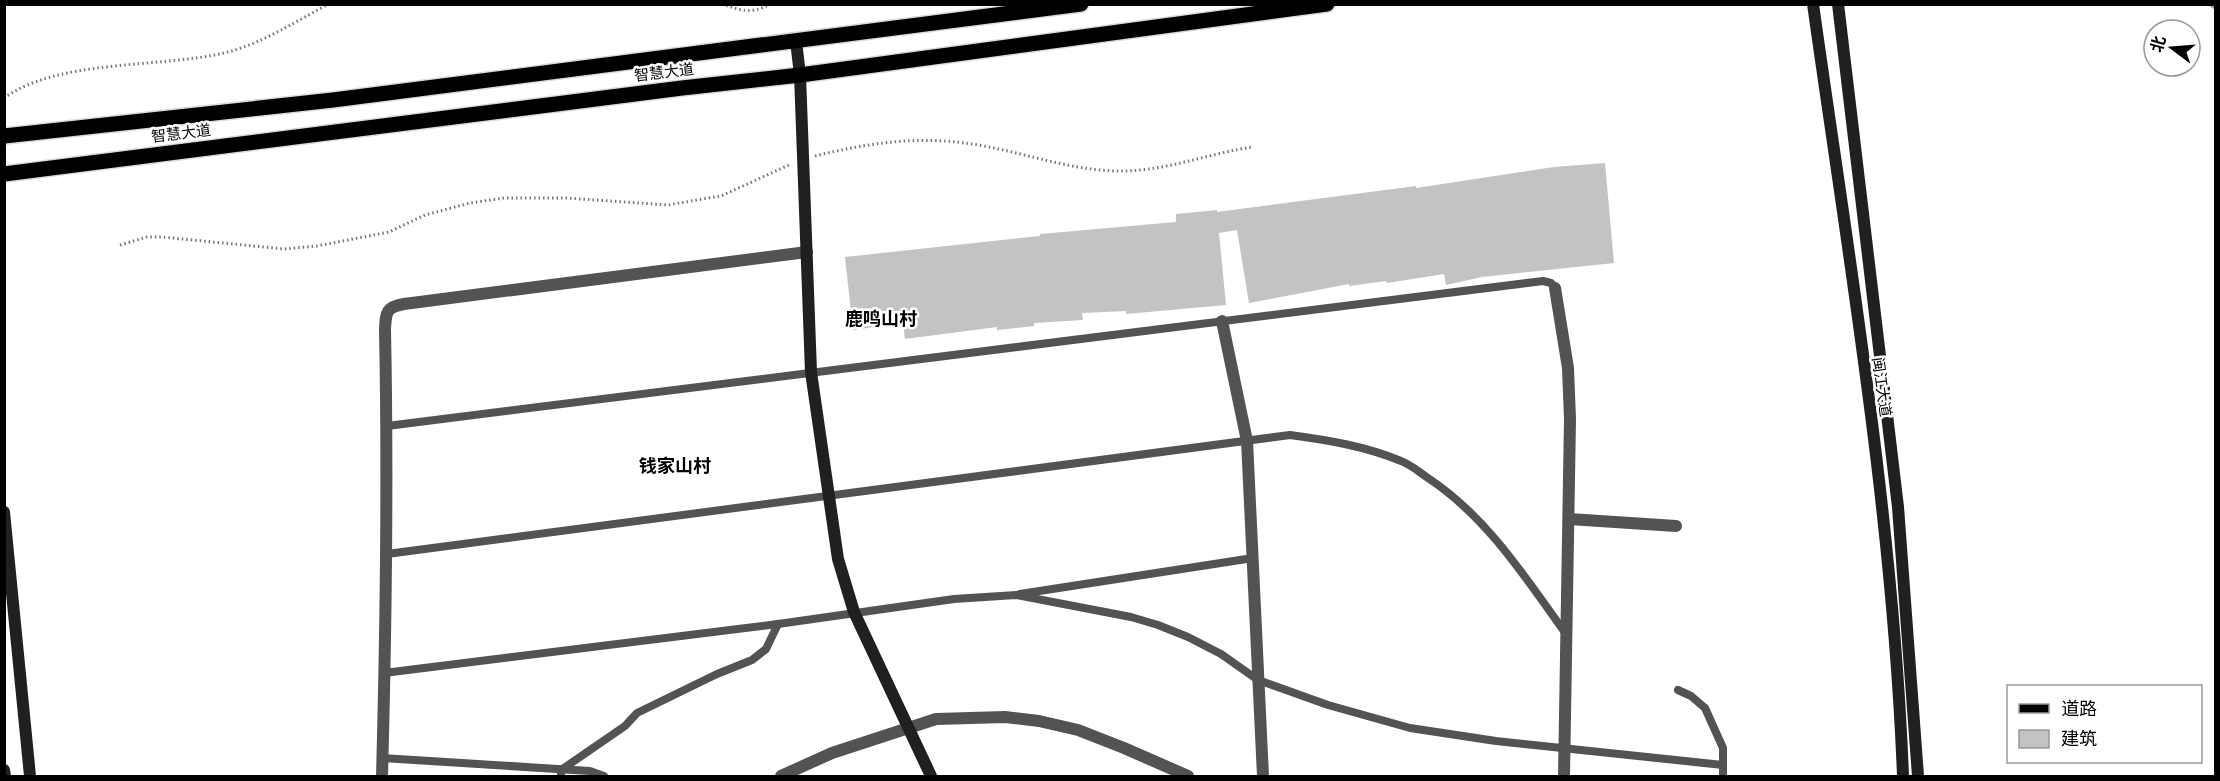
<svg xmlns="http://www.w3.org/2000/svg" width="2220" height="781" viewBox="0 0 2220 781" font-family="'Titillium Web','Noto Sans SC',sans-serif">
  <rect width="100%" height="100%" fill="#fff"/>
  <g fill="none" stroke-linecap="round" stroke-linejoin="round">
    <!-- stream -->
    <polyline stroke="#a1a1a1" stroke-width="4.5" points="2210,4 2216,8"/>
  </g>
  <!-- building -->
  <polygon fill="#c3c3c3" points="1605,163 1614,263 1482,277 1446,285 1444,274 1387,283 1386,281 1349,286 1349,284 1249,303 1237,230 1219,233 1226,305 1126,314 1126,311 1082,313 1083,320 1034,323 1034,326 997,330 997,327 905,339 903,323 853,330 845,257 1040,236 1040,234 1176,222 1176,214 1217,210 1217,212 1416,186 1416,188 1554,167"/>
  <g fill="none" stroke-linecap="round" stroke-linejoin="round">
    <defs>
      <g id="primary">
        <polyline points="4,136 333,100 1081,4"/>
        <polyline points="4,174 682,88 800,75 1327,4"/>
      </g>
    </defs>
    <!-- primary casing -->
    <use href="#primary" stroke="#dbdbdb" stroke-width="18"/>
    <!-- path -->
    <g stroke="#757575" stroke-width="3" stroke-dasharray="1.5 3" stroke-linecap="butt">
      <path d="M722 4C742 11 751 14 771 4"/>
      <path d="M4 98C58 59 160 68 224 53 262 44 294 22 329 4"/>
      <path d="M815 156C864 144 913 136 964 143 1015 149 1065 170 1117 171 1163 172 1207 154 1252 147"/>
      <polyline points="120,245 147,237 162,237 284,249 317,246 389,232 425,215 470,203 504,198 566,198 668,205 721,196 789,165"/>
    </g>
    <!-- lane -->
    <g stroke="#535353" stroke-width="8">
      <polyline points="387,426 1543,281 1551,283 1555,288"/>
      <path d="M387 554 1290 435C1327 440 1365 446 1401 461 1410 464 1419 472 1428 478 1487 517 1525 577 1566 634"/>
      <polyline points="1020,594 1253,558"/>
      <polyline points="384,673 778,624 954,599 1016,595 1131,617 1158,625 1188,637 1221,654 1258,680 1328,705 1410,728 1496,741 1723,765"/>
      <polyline points="1678,690 1691,696 1705,708 1723,748 1723,776"/>
      <polyline points="382,758 590,771 604,776"/>
      <polyline points="561,776 561,770 625,726 637,713 717,674 752,660 766,649 778,624"/>
    </g>
    <!-- street -->
    <g stroke="#535353" stroke-width="12">
      <polyline points="1555,288 1568,368 1570,419 1564,776"/>
      <polyline points="1222,321 1247,441 1263,776"/>
      <polyline points="1569,519 1676,526"/>
      <path d="M382 776C386 627 388 478 385 329 386 312 386 307 404 304L807 252"/>
      <polyline points="781,776 832,753 936,719 1005,717 1039,721 1078,730 1124,748 1188,776"/>
    </g>
    <!-- secondary -->
    <g stroke="#202020" stroke-width="12">
      <path d="M1813 4C1849 261 1893 517 1903 776"/>
      <polyline points="1838,4 1898,507 1918,776"/>
      <polyline points="796,41 800,75 811,372 838,559 854,612 931,776"/>
      <polyline points="4,512 30,776"/>
      <polyline points="4,770 5,776"/>
    </g>
    <!-- primary -->
    <use href="#primary" stroke="#000" stroke-width="15"/>
  </g>
  <g text-anchor="middle" dominant-baseline="central" stroke-width="5" stroke-linejoin="round" paint-order="stroke">
    <!-- street labels -->
    <g font-size="15" fill="#000" stroke="#fff">
      <text transform="translate(664 72) rotate(-7)">智慧大道</text>
      <text transform="translate(181 133) rotate(-7)">智慧大道</text>
      <text transform="translate(1882 387) rotate(82)">闽江大道</text>
    </g>
    <!-- quarter labels -->
    <g font-size="18" font-weight="bold" fill="#000" stroke="#fff">
      <text x="881" y="318">鹿鸣山村</text>
      <text x="675" y="465">钱家山村</text>
    </g>
  </g>
  <!-- border -->
  <rect width="2220" height="781" fill="none" stroke="#000000" stroke-width="12"/>
  <!-- legend -->
  <rect x="2007" y="685" width="195" height="78" fill="#ffffff" stroke="#999999" stroke-width="1.5"/>
  <rect x="2019" y="704" width="30" height="9" fill="#000000" stroke="#999999" stroke-width="1.5"/>
  <text x="2061" y="715" font-size="18" fill="#000000">道路</text>
  <rect x="2019" y="730" width="30" height="18" fill="#c3c3c3" stroke="#999999" stroke-width="1.5"/>
  <text x="2061" y="745" font-size="18" fill="#000000">建筑</text>
  <!-- north arrow -->
  <g transform="translate(2172 48) rotate(286)"><circle r="28" fill="#ffffff" stroke="#999999" stroke-width="1.5"/>
  <path d="M0-4.5L10 22L0 15L-10 22Z" fill="#000000"/>
  <text y="-9" font-size="16" font-weight="bold" text-anchor="middle" fill="#000000">北</text>
  </g>
</svg>
